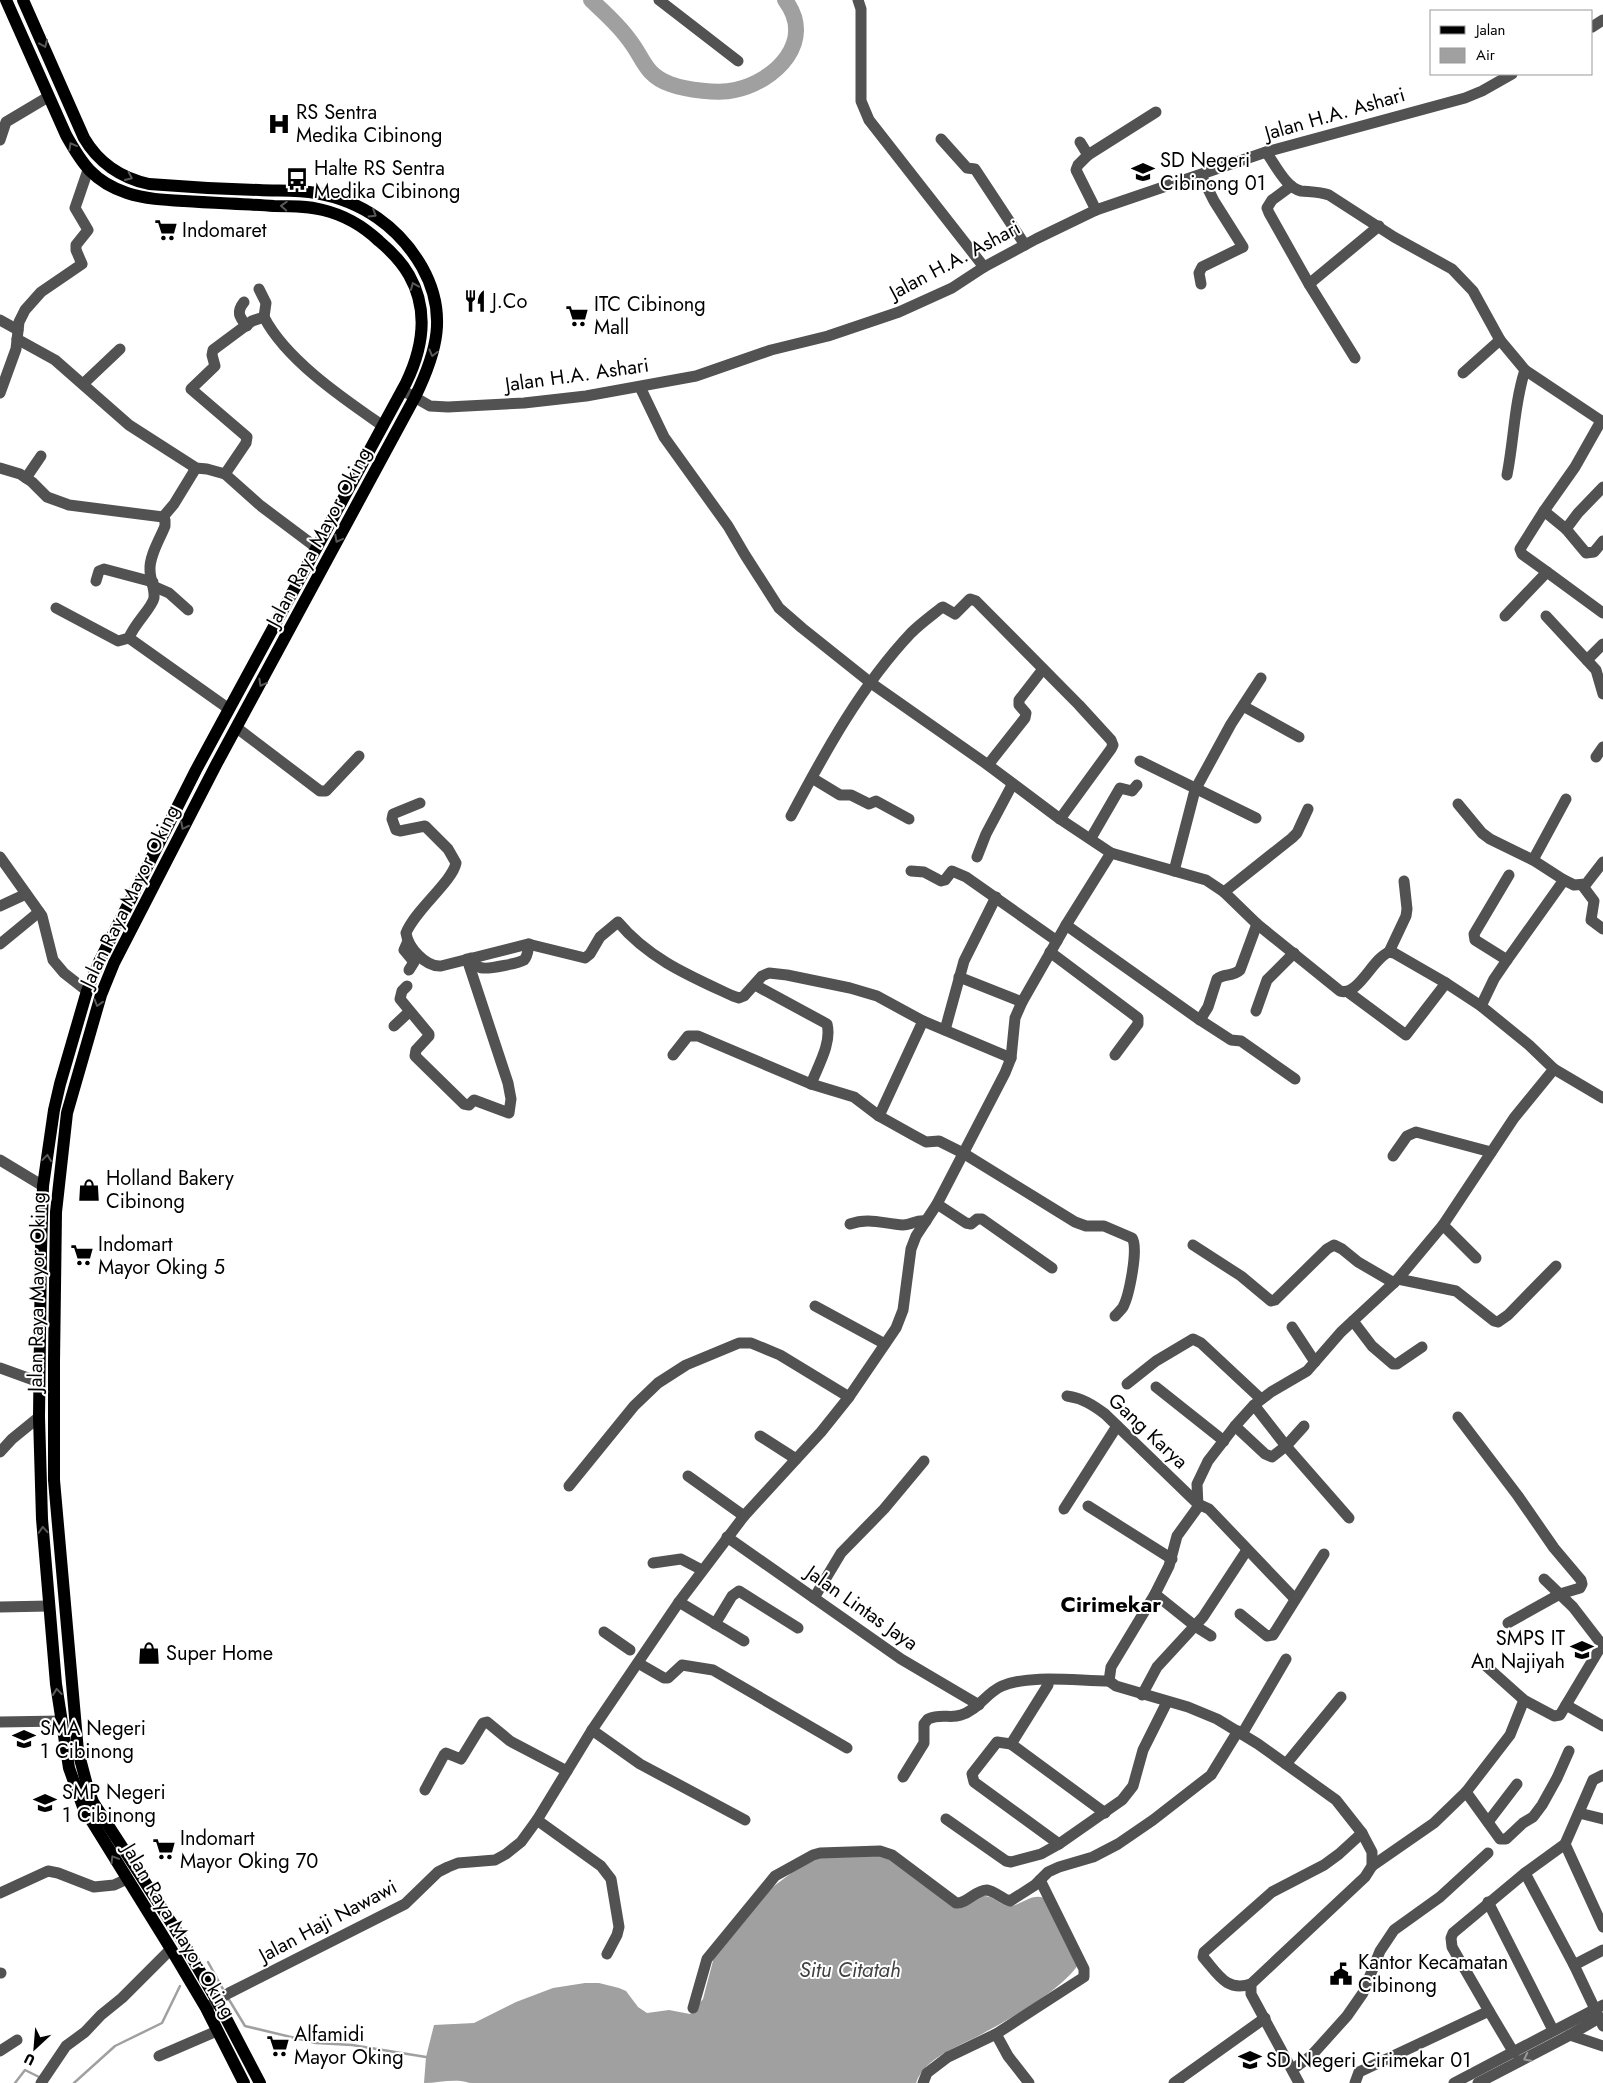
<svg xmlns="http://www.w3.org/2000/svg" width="1603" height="2083" viewBox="0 0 1603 2083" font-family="Jost,sans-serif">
  <rect width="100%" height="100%" fill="#fff"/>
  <!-- water -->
  <path fill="#a0a0a0" d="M874 1855 888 1858 897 1864 954 1908C965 1909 973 1897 983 1896 994 1895 999 1905 1009 1906 1021 1906 1031 1893 1044 1898L1078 1965C1060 1991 1010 2019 982 2034 960 2046 925 2057 916 2083H470C455 2078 440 2083 424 2083L426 2057 434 2025 474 2023 516 2002 553 1988 585 1983H599L619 1988 626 1991 638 2007 647 2013 669 2010 690 2014 703 1999 714 1957 766 1892 798 1868 819 1858Z"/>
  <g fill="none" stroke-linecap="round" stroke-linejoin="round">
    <!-- stream -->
    <g stroke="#a0a0a0" stroke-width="2.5">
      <polyline points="208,1962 224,1991"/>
      <polyline points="228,1998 245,2026 316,2043 352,2045 426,2057"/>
      <polyline points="15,2083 25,2070 41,2078"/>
      <polyline points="74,2083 115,2046 162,2023 180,1986"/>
    </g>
    <!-- river -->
    <path stroke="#a0a0a0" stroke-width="16" d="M591 0C605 13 619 25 630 41 644 59 645 75 670 84 686 90 719 94 735 90 776 81 816 41 785 0"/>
    <!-- minor -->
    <g stroke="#525252" stroke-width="11">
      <polyline points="659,0 738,61"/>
      <polyline points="858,0 861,9 861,101 869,120 984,267"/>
      <polyline points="1592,27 1603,20"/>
      <polyline points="941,139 967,168 975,169 1025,245"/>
      <polyline points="0,140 6,122 48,97"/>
      <polyline points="1080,142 1088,155 1078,165 1076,170 1096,210"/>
      <path d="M1266 152C1275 164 1286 188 1301 191 1311 192 1320 192 1329 195L1394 237 1452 269 1473 291 1500 340 1525 370 1603 422"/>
      <polyline points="1088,155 1156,112"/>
      <polyline points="1201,175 1214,201 1243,247 1202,267 1199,273 1201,284"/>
      <polyline points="1291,186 1272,200 1267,208 1269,213 1309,284 1355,358"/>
      <polyline points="1309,284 1379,226"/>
      <polyline points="259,289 266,303 264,317"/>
      <path d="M244 302C236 312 239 317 247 326"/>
      <path d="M264 317C286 360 344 399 383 426"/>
      <polyline points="0,320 18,330"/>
      <polyline points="17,339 55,360 129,425 196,468 207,469 225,474 261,506 317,548"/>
      <polyline points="1463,373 1500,340"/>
      <polyline points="83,384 120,349"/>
      <path d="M640 387 664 437 728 526 745 555 779 608 802 628 871 683 988 765 1060 819 1111 853 1206 880 1224 892 1257 924 1340 991C1358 997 1372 959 1389 952L1394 953 1446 983 1481 1006 1529 1045 1554 1069 1603 1098"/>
      <polyline points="402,390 430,406 448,407 524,403 586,396 696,376 771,350 828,336 899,312 952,288 984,267 1036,239 1096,210 1266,152 1465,98 1482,91 1512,74"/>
      <polyline points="0,393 16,349 19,322 25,310 41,292 82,264 76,250 76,245 88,230 75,208 88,170"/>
      <polyline points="0,468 20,474 32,482 47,497 69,505 163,517"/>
      <polyline points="225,474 246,443 247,437 191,389 215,366 212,355 213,350 252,321 264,317"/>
      <path d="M1507 475C1514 440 1514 404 1525 370"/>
      <polyline points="26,478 41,456"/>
      <polyline points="1544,511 1566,529 1586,553 1594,552 1603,541"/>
      <polyline points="163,517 174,504 196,468"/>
      <polyline points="1566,529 1578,513 1603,487"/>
      <polyline points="1547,572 1603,613"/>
      <polyline points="96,581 99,571 104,569 153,582"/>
      <polyline points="153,586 169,593 188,610"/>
      <polyline points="56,608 118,641 129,638"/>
      <polyline points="1505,616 1547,572 1522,554 1520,549 1544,511 1575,467 1601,421"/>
      <polyline points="1546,616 1596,670 1603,694"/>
      <path d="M129 638C134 624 152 608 154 598 155 588 150 580 150 570 149 556 160 539 165 526V520L163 517"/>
      <polyline points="129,638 229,709"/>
      <polyline points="1587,660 1603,644"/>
      <polyline points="1243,706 1299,737"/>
      <polyline points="237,728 320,791 326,791 359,756"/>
      <polyline points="1596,757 1603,747"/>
      <polyline points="1140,761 1256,818"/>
      <polyline points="988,765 1025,718 1026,713 1019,705 1019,700 1043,669"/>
      <polyline points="812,778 840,795 851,795 869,804 876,801 909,819"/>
      <path d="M420 803 393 814 392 819 396 830 400 831 425 826 448 849 456 863C452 882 415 910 406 933 408 947 425 967 441 966L528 944 585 958 590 954 600 937 618 922C649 959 690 976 733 996L739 998 744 996 762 976 769 973 787 975 850 988 877 996 923 1021 1011 1058"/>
      <polyline points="1458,804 1482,833 1490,839 1533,860 1564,880"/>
      <path d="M791 816C825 752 861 686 911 633 920 624 931 616 941 608L943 607 955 614 970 599 976 601 1079 705 1111 740 1113 745 1111 749 1060 819"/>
      <polyline points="1091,838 1120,788 1132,791 1137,785"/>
      <polyline points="0,857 42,916 53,960 64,973 87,991"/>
      <polyline points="977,857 986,834 1012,785"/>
      <polyline points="1533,860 1566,799"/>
      <polyline points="911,871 924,872 941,881 945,880 952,871 966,877 1057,941"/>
      <polyline points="1174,871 1195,790 1231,724 1261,678"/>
      <polyline points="1582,885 1594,901 1591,920 1603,929"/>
      <polyline points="1224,892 1292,838 1297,833 1308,809"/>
      <polyline points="0,906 26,894"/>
      <polyline points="1066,925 1200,1020 1231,1040 1241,1041 1295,1079"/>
      <polyline points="408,941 404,950 414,962 409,970"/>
      <polyline points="0,944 39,912"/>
      <polyline points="1050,952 1138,1018 1138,1024 1115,1055"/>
      <polyline points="1389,952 1406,916 1407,909 1404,881"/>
      <path d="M471 958C474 963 477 968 483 968 490 969 519 963 524 960 528 956 528 949 529 944"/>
      <polyline points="1507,960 1475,940 1474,934 1509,875"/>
      <polyline points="959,977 1022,1002"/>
      <path d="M755 985 827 1024C832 1043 818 1066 811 1084"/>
      <polyline points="407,986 402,991 400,999 429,1034 429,1036 416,1050 415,1056 464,1104 469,1105 474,1100 509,1113 511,1099 508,1083 467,959"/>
      <polyline points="1348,992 1406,1035 1446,983"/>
      <polyline points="1481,1006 1494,979 1507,960 1564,880 1574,885 1586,884 1603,862"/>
      <polyline points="1256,1011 1267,980 1294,953"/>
      <path d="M1200 1020 1208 1007 1217 979C1224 973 1233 977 1240 970L1257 924"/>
      <polyline points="394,1026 409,1012"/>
      <polyline points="945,1030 964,961 996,897"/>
      <path d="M673 1055 688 1036H698L811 1084 854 1097 879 1116 913 1135 926 1142 939 1141 963 1153 1075 1222 1086 1226H1104L1132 1238C1139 1247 1129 1296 1123 1307 1121 1310 1118 1313 1115 1316"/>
      <polyline points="879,1116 923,1021"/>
      <polyline points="1393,1156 1407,1136 1416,1132 1491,1152"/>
      <polyline points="0,1160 43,1186"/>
      <polyline points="937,1204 966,1223 971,1224 977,1219 982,1219 1052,1268"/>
      <path d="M850 1224C869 1217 884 1224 903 1225 912 1225 917 1219 926 1221"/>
      <polyline points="1443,1225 1476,1258"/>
      <polyline points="1193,1245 1241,1276 1271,1301 1275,1300 1327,1249 1334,1245 1342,1249 1358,1262 1394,1283"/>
      <polyline points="1398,1279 1456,1291 1494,1321 1498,1322 1508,1315 1556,1266"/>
      <polyline points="815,1306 885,1344"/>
      <polyline points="1353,1321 1372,1346 1393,1364 1397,1364 1422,1347"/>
      <polyline points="1292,1327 1315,1362"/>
      <polyline points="0,1368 39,1382"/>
      <polyline points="1127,1384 1156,1361 1193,1339 1201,1343 1261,1399"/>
      <polyline points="1156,1387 1224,1441"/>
      <path d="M1067 1396C1082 1398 1093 1405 1105 1414L1198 1504 1209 1509 1295 1599"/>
      <polyline points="1254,1405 1286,1446 1349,1518"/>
      <polyline points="1458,1417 1518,1496 1554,1548 1581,1580 1582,1584 1580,1588 1560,1594 1508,1623"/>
      <polyline points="1235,1426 1265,1454 1272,1457 1286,1446 1304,1426"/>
      <polyline points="760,1436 796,1459"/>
      <polyline points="0,1452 12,1439 39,1417"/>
      <polyline points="688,1476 744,1516"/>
      <polyline points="569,1486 634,1406 658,1383 686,1365 739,1343 751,1343 780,1355 849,1397"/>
      <polyline points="1088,1506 1172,1559"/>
      <polyline points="1064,1509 1117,1426"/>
      <polyline points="727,1537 901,1659 979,1705"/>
      <polyline points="653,1563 681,1559 702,1570"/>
      <polyline points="1544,1579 1573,1607 1603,1646"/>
      <polyline points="1155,1594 1195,1626 1211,1636"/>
      <polyline points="814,1598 841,1553 884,1509 924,1461"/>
      <polyline points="679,1602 744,1641"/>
      <polyline points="0,1607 49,1606"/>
      <polyline points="1240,1614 1267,1636 1273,1635 1324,1554"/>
      <polyline points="715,1624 732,1596 739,1591 798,1628"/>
      <polyline points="604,1632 630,1650"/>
      <polyline points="638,1663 664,1678 668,1678 682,1665 713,1670 847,1748"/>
      <polyline points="1486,1666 1524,1700 1554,1716 1560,1715 1603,1643"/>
      <polyline points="1048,1685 1011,1744 997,1742 972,1774 974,1782 1059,1844"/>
      <polyline points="1142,1695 1157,1667 1203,1617 1247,1550"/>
      <polyline points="1566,1705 1603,1726"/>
      <polyline points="0,1722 61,1721"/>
      <polyline points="592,1730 640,1764 745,1820"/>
      <polyline points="1242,1734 1286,1659"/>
      <polyline points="1011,1744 1105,1813"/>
      <polyline points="1286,1764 1341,1697"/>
      <path d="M903 1777 924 1743V1724L928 1719C942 1713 950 1719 961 1715 978 1710 986 1693 1002 1686 1031 1674 1077 1681 1109 1681"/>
      <polyline points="425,1790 444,1755 446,1753 461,1759 483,1723 487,1722 510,1741 567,1771"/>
      <polyline points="1466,1792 1500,1839 1506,1839 1523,1823 1533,1817 1542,1805 1557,1778 1569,1751"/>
      <polyline points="1579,1813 1603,1819"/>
      <polyline points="946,1819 1006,1861 1011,1862 1041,1854 1059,1844 1122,1800 1133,1786 1143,1750 1167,1702"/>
      <polyline points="537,1820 601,1866 611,1879 619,1927 617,1935 607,1954"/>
      <polyline points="1488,1822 1517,1784"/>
      <polyline points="1565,1844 1603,1927"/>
      <polyline points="1372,1866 1434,1823 1466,1792 1510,1735 1524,1700"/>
      <polyline points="1525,1873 1574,1965 1603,2026"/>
      <polyline points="0,1893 48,1871 58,1873 94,1887 114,1885 127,1879"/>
      <polyline points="1488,1902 1553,2030"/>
      <polyline points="1574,1965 1603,1950"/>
      <polyline points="0,1973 1,1973"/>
      <path d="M1251 1984C1226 1992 1218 1974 1203 1957L1204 1952 1272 1892 1324 1865 1339 1854 1362 1833"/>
      <polyline points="209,2006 229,1993 405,1904 438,1872 448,1867 458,1863 495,1860 506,1854 521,1842 537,1820 592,1730 679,1602 744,1516 821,1432 849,1397 896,1328 903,1310 911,1249 916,1236 937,1204 1005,1073 1011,1058 1015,1018 1022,1002 1066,925 1111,853"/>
      <path d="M693 2008 707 1959 775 1876 813 1855 820 1853 880 1851 892 1855 956 1903C967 1904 975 1890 987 1890 995 1891 1002 1899 1010 1901L1035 1885 1048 1872 1059 1867 1093 1857 1118 1844 1153 1820 1211 1775 1238 1731"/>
      <polyline points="1489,2011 1514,2053"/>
      <polyline points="996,2034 1008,2056 1029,2083"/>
      <polyline points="1570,2035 1603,2046"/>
      <polyline points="0,2051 17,2040"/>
      <polyline points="159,2056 217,2031"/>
      <polyline points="1293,2069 1311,2056 1347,2016 1363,1993 1380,1951 1394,1930 1440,1897 1488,1853"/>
      <polyline points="41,2083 66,2046 85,2032 101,2015 122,1998 171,1949"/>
      <polyline points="923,2083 927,2073 948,2057 996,2034 1084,1977 1084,1969 1040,1880"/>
      <polyline points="1174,2083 1265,2018"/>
      <polyline points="1299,2083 1251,1994 1251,1984 1365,1877 1372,1866 1372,1852 1362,1833 1336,1800 1258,1744 1217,1719 1188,1707 1116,1686 1109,1681 1111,1667 1155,1594 1169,1566 1177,1536 1198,1507 1197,1484 1208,1461 1235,1426 1254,1405 1271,1392 1307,1371 1341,1332 1398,1279 1443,1225 1514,1118 1554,1069"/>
      <polyline points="1355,2083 1359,2072 1489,2011 1452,1947 1451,1938 1453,1933 1525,1873 1565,1844 1593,1780 1603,1775"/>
      <polyline points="1454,2083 1603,2005"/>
      <polyline points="1478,2083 1570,2035 1599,2018"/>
    </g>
    <!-- major -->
    <g stroke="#000" stroke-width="12">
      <path d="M6 0 66 135C82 164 94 182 127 193 145 199 165 200 184 201 214 203 244 204 274 206 291 206 308 206 323 210 344 215 363 226 379 241 391 251 401 261 409 275 429 310 423 348 406 383L196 770 99 962 87 991 60 1084 54 1110 43 1186 41 1250 39 1417 42 1519 56 1684 69 1768 83 1807 171 1949 206 2008 244 2083"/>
      <path d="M23 0 84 138C98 162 121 178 149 184 186 187 223 189 259 190 278 191 298 190 316 193 362 201 399 227 422 267 448 313 437 352 415 397L217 763 114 963 101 995 67 1113 56 1212 54 1362V1480L78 1751 88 1789 93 1802 176 1930 217 2001 260 2083"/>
    </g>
  </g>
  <!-- one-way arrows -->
  <defs><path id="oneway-chevron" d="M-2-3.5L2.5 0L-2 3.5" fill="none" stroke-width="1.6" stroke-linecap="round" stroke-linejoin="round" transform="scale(1.25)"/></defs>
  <g stroke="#595959">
    <use href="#oneway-chevron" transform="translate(44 44) rotate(67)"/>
    <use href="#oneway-chevron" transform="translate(72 146) rotate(-119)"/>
    <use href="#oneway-chevron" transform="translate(129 177) rotate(25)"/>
    <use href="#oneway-chevron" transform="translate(284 206) rotate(-177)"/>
    <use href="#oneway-chevron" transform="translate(373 214) rotate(32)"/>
    <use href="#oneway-chevron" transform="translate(414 286) rotate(-112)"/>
    <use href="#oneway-chevron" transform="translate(433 353) rotate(105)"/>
    <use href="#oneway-chevron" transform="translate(338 539) rotate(118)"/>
    <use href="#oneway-chevron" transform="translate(262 683) rotate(119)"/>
    <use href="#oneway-chevron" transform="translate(184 826) rotate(117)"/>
    <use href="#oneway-chevron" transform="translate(98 1003) rotate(107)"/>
    <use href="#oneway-chevron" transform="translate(47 1158) rotate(-83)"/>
    <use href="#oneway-chevron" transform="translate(43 1530) rotate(-94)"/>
    <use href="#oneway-chevron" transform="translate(57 1692) rotate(-96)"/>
    <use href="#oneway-chevron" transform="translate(114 1859) rotate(-121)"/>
  </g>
  <use stroke="#979797" href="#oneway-chevron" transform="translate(1527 2058) rotate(153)"/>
  <!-- icons -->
  <defs>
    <symbol id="hospital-bare" viewBox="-9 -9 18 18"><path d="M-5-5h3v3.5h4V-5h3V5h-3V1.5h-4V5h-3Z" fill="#000" stroke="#fff" stroke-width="2.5" paint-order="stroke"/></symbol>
    <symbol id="school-bare" viewBox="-9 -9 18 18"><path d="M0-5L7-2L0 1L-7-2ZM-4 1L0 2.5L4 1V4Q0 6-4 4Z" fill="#000" stroke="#fff" stroke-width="2.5" paint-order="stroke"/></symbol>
    <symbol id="bus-bare" viewBox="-9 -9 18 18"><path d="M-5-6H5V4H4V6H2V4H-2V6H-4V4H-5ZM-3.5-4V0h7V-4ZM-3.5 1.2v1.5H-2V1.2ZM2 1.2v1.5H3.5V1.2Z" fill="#000" stroke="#fff" stroke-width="2.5" paint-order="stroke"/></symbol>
    <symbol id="supermarket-bare" viewBox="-9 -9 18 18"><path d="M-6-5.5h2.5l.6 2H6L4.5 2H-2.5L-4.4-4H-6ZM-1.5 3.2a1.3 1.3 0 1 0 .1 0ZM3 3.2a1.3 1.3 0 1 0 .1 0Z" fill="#000" stroke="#fff" stroke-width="2.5" paint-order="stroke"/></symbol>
    <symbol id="restaurant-bare" viewBox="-9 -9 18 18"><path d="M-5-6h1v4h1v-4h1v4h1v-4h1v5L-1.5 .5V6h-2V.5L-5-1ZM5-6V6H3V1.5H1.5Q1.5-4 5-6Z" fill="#000" stroke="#fff" stroke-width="2.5" paint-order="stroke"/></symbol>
    <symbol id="shop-bare" viewBox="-9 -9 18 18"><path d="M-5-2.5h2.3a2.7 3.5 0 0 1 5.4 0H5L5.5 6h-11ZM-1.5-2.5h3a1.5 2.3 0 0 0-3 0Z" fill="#000" stroke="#fff" stroke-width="2.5" paint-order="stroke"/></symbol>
    <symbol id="civic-bare" viewBox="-9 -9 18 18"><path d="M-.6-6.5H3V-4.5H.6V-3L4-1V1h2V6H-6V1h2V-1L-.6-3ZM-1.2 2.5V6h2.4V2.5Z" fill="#000" stroke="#fff" stroke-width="2.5" paint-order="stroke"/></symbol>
  </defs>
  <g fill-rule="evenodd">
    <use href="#hospital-bare" x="263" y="108" width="32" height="32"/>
    <use href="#school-bare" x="1127" y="156" width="32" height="32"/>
    <use href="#bus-bare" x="281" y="163" width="32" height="32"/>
    <use href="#supermarket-bare" x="150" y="214" width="32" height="32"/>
    <use href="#restaurant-bare" x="459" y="285" width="32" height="32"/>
    <use href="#supermarket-bare" x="561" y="300" width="32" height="32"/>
    <use href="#shop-bare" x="73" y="1174" width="32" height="32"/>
    <use href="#supermarket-bare" x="66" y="1239" width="32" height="32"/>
    <use href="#school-bare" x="1566" y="1634" width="32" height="32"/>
    <use href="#shop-bare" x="133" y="1637" width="32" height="32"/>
    <use href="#school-bare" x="8" y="1723" width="32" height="32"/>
    <use href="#school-bare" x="29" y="1787" width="32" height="32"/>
    <use href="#supermarket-bare" x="148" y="1833" width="32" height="32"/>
    <use href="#civic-bare" x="1325" y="1958" width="32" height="32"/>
    <use href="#supermarket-bare" x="262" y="2030" width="32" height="32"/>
    <use href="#school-bare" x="1234" y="2044" width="32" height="32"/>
  </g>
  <g text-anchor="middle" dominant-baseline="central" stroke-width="4" stroke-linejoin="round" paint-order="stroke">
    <!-- poi labels -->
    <g font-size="20" fill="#000" stroke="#fff" text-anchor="start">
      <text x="296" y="112">RS Sentra<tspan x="296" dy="23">Medika Cibinong</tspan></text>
      <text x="1160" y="160">SD Negeri<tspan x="1160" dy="23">Cibinong 01</tspan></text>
      <text x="314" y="168">Halte RS Sentra<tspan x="314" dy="23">Medika Cibinong</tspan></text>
      <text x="182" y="230">Indomaret</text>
      <text x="492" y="301">J.Co</text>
      <text x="594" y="304">ITC Cibinong<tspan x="594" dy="23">Mall</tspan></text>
      <text x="106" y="1178">Holland Bakery<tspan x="106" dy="23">Cibinong</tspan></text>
      <text x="98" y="1244">Indomart<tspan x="98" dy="23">Mayor Oking 5</tspan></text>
      <text x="1565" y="1638" text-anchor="end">SMPS IT<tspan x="1565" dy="23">An Najiyah</tspan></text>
      <text x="166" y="1653">Super Home</text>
      <text x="40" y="1728">SMA Negeri<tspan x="40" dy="23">1 Cibinong</tspan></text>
      <text x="62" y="1792">SMP Negeri<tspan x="62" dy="23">1 Cibinong</tspan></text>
      <text x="180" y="1838">Indomart<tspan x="180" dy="23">Mayor Oking 70</tspan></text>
      <text x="1358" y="1962">Kantor Kecamatan<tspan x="1358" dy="23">Cibinong</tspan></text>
      <text x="294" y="2034">Alfamidi<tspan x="294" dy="23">Mayor Oking</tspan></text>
      <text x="1266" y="2060">SD Negeri Cirimekar 01</text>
    </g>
    <!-- street labels -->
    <g font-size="20" fill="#000" stroke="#fff">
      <text transform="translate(1335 114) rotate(-16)">Jalan H.A. Ashari</text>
      <text transform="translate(955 260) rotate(-28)">Jalan H.A. Ashari</text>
      <text transform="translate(577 375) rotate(-8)">Jalan H.A. Ashari</text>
      <text transform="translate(319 537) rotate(-62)">Jalan Raya Mayor Oking</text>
      <text transform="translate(130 896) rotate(-64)">Jalan Raya Mayor Oking</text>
      <text transform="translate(37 1292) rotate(-89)">Jalan Raya Mayor Oking</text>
      <text transform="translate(1148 1431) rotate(43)">Gang Karya</text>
      <text transform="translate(862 1608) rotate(35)">Jalan Lintas Jaya</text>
      <text transform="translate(328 1921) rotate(-28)">Jalan Haji Nawawi</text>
      <text transform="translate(179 1931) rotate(59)">Jalan Raya Mayor Oking</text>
    </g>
    <!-- water labels -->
    <g font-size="21" font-style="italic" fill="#414141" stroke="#fff">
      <text x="850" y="1970">Situ Citatah</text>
    </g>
    <!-- quarter labels -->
    <g font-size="22" font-weight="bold" fill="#000" stroke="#fff">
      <text x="1111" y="1604">Cirimekar</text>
    </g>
  </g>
  <!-- legend -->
  <rect x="1430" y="10" width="162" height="65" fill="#ffffff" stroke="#999999"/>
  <rect x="1440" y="26" width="25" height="8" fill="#000000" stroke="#999999"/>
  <text x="1476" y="35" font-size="15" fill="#000000">Jalan</text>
  <rect x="1440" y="48" width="25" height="15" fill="#a0a0a0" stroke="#999999"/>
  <text x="1476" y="60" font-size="15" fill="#000000">Air</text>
  <!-- north arrow -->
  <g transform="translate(35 2048) rotate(206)" stroke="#ffffff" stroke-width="4" paint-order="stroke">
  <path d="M0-4L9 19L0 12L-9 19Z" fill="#000000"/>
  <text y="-8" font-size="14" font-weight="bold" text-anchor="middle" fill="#000000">U</text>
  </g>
</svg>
